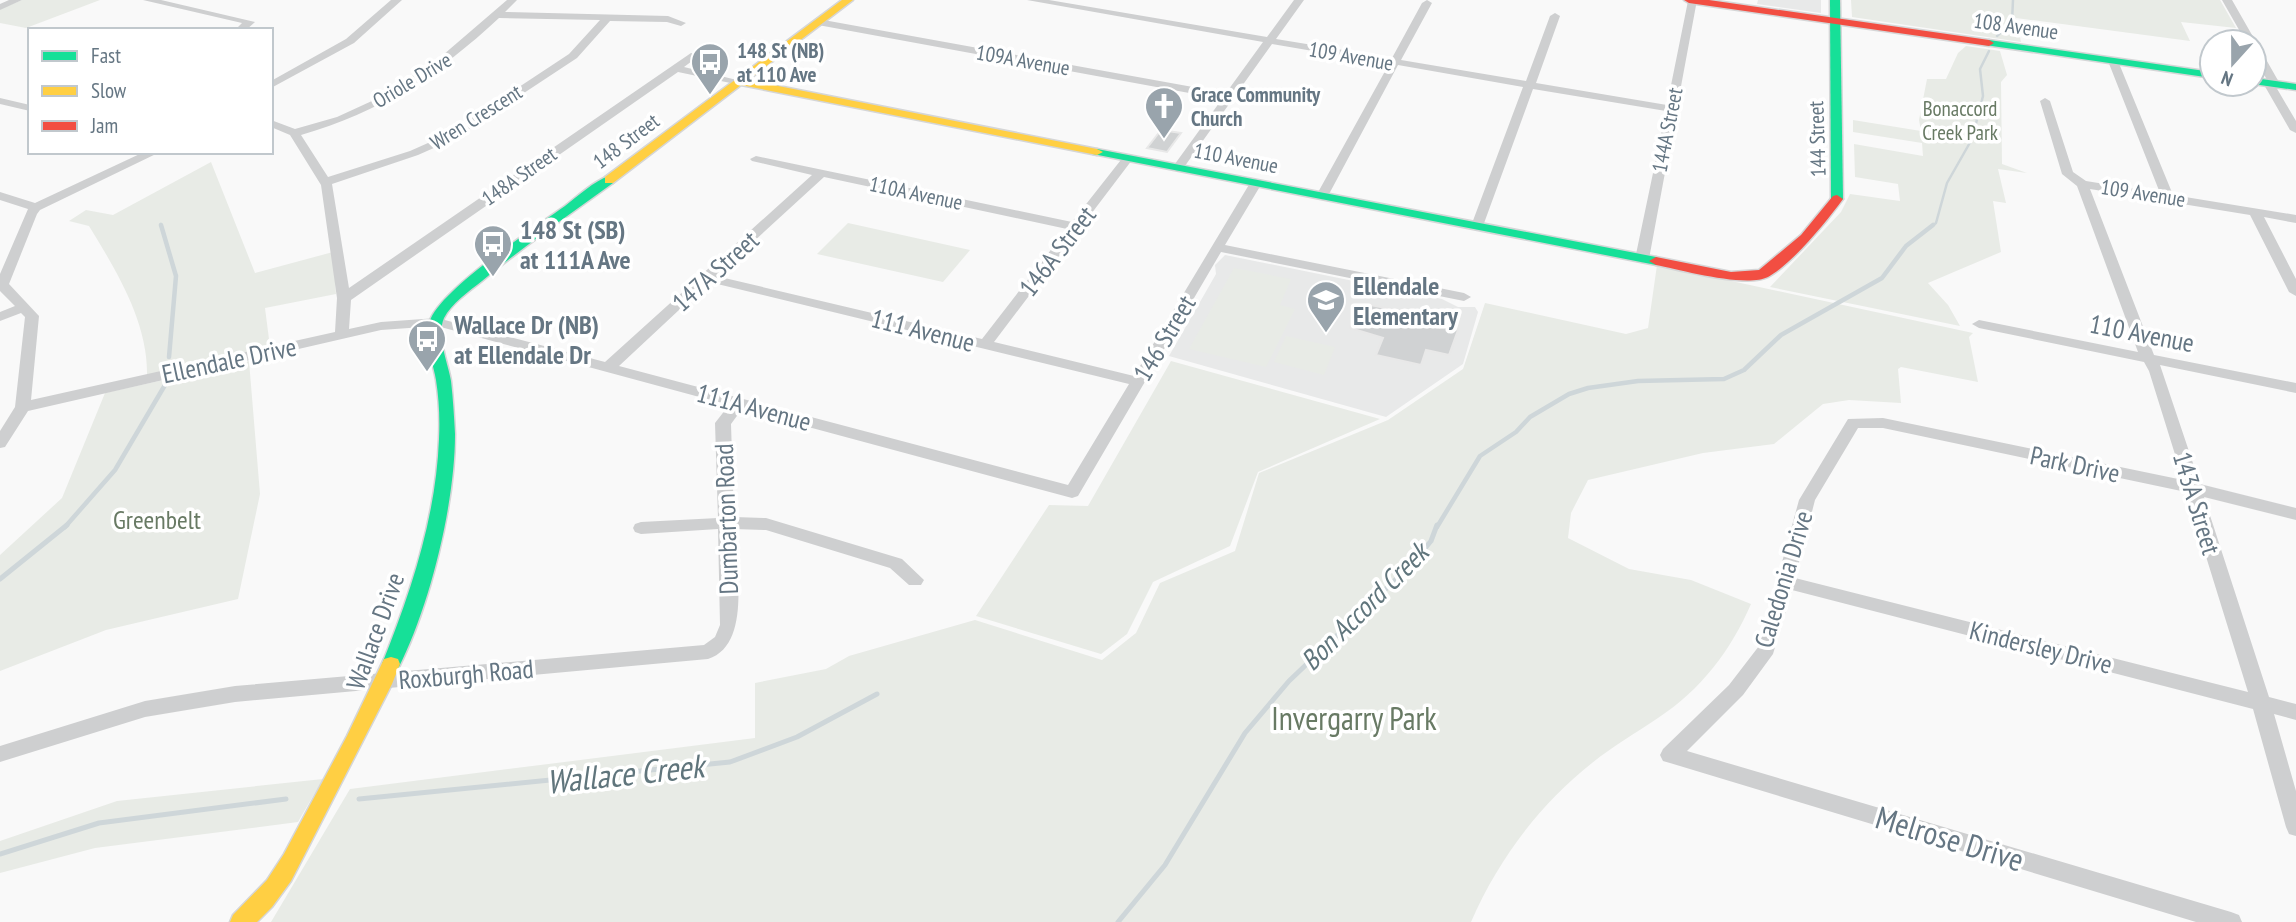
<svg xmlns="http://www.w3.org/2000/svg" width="2296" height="922" viewBox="0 0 2296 922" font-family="'PT Sans Narrow',sans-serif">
  <rect width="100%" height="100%" fill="#f9f9f9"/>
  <!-- built -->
  <g fill="#e8e9e9">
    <polygon points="1758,0 1821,0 1821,13 1757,4"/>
    <polygon points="1225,255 1442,299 1458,307 1475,307 1478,312 1463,364 1386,417 1169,356 1216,274 1215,265"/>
  </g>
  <!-- green -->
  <g fill="#e8ebe6">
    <polygon points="22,0 100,0 26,28 0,23 0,9"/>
    <polygon points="1851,0 2220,0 2236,28 2181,22 2190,41 2016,18 2021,42 1852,17"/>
    <polygon points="1966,46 2000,51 2007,75 2001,82 2002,164 2027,173 1998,169 2006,203 1993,201 2001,252 1928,283 1948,305 1960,326 1770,287 1841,212 1850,194 1900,201 1898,184 1855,177 1854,144 1923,156 1922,143 1853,132 1853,120 1921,131 1919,120 1927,79 1946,79 1958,53"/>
    <path d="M211 162 255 273 333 252 336 294 265 308 270 347 147 375C148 322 116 270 89 226L69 221 86 210 113 215Z"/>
    <polygon points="848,223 970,250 943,282 817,254"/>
    <path d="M1657 265 1973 333 1969 337 1978 382 1901 367 1898 369 1901 403 1849 400 1823 404 1774 444 1703 453 1588 480 1571 513 1568 538 1629 569 1691 580 1751 604C1731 650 1701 690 1658 718 1636 733 1613 746 1592 763 1539 805 1498 860 1471 922H271L350 789 755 738V683L826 669 849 656 975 620 1102 660 1136 633 1160 583 1235 551 1259 473 1388 420 1463 369 1485 303 1626 334 1648 328Z"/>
    <polygon points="1234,268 1291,279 1280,305 1295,309 1266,367 1189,349"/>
    <polygon points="1286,336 1335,347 1324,375 1274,362"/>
    <polygon points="249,361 260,494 238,599 106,630 0,671 0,555 62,498 105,393"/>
    <polygon points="1171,361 1380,419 1258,472 1230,546 1153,582 1127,634 1101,654 976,616 1049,505 1088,506"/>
    <polygon points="323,779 298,822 95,848 0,873 0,841 117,801"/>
  </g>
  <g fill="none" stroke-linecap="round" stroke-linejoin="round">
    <!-- stream-far2 -->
    <g stroke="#ced6d9" stroke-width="2.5">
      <polyline points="1997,36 2012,22 2013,0"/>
      <polyline points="161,224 162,227"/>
      <polyline points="1931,227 1936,223 1947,183 1972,139 1983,96 1980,69 1989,51"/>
    </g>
    <!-- stream-far1 -->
    <g stroke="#ced6d9" stroke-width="4.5">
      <polyline points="161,225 176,276 169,357"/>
      <polyline points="65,527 115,470 165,385"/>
      <polyline points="1437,527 1480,456 1516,432 1530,417 1569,394 1588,388 1638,381 1724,379 1744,370 1781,335 1882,278 1906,246 1933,225"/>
    </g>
    <!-- stream -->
    <g stroke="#ced6d9" stroke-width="5">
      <polyline points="0,579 67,525"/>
      <polyline points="359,799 730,762 797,737 877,694"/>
      <polyline points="0,854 99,823 286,799"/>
      <polyline points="1118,922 1165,865 1245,733 1289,681 1412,564 1431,541 1437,525"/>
    </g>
  </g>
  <!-- building -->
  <g fill="#d0d2d3" stroke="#e8e8e8" stroke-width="2">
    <polygon points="1161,130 1181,133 1167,152 1147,148"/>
    <polygon points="1370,305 1402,311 1400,317 1458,330 1449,355 1426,350 1421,365 1376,355 1383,338 1350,328 1356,312"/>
  </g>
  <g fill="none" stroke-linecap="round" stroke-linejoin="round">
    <defs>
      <g id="fast">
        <polygon points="1830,0 1840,0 1843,199 1837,203 1831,199"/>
        <polygon points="1989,40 2212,72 2212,78 1985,45 1984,43"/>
        <polygon points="2254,78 2296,84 2296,90 2253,84"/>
        <polygon points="1097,149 1656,257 1663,261 1656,265 1093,154 1091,152"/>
        <path d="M609 176 613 177V183C569 215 524 246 482 281 469 291 451 304 444 318 436 337 448 362 451 381 453 398 454 416 455 434 455 504 430 606 398 669L391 671 384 669 382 664C411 592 436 517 439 439 440 419 439 399 436 380 433 361 422 337 431 318 446 286 534 228 565 206 578 196 594 181 609 176Z"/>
      </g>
      <g id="slow">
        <polygon points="842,0 853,0 748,80 1097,149 1103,152 1097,155 741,85 613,183 605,183 605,177"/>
        <polygon points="391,657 398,659 400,664 392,684 291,881 272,907 257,922 230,922 233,915 267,880 284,854 347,736 384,659"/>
      </g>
      <g id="jam">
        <polygon points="1684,0 1709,0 1989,40 1994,43 1989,46 1689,3"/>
        <path d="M1837 195 1843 199C1827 221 1792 264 1768 277 1746 288 1681 270 1656 265L1649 261 1656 257 1731 272 1759 270 1801 235 1833 196Z"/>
      </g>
    </defs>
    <!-- fast casing -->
    <use href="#fast" stroke="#d5d6d7" stroke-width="3"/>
    <!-- slow casing -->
    <use href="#slow" stroke="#d5d6d7" stroke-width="3"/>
    <!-- jam casing -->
    <use href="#jam" stroke="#d5d6d7" stroke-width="3"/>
    <!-- street -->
    <g fill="#cecfd0" fill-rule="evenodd">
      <polygon points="9,0 22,0 0,10 0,4"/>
      <polygon points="143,0 161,0 255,22 246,30 235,30 242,23"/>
      <polygon points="391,0 402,0 354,43 271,88 271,81 346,39"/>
      <path d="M507 0H517L505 12 668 16 686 23 681 26 667 22 610 21 577 58 454 139 418 155 332 184 349 288 691 53 700 55 684 67 745 82 740 85 678 72 351 300 349 329 381 322 437 318 605 362 812 175 752 161 750 159 756 156 1072 222 1124 156H1132V160L994 342 1134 376 1250 183 1256 179 1262 183 1225 245 1464 293 1471 297 1464 301 1221 252 1078 496 1072 498 742 409 731 424 734 517 766 518 902 559 924 580 921 585H909L890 568 766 530 734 529C736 567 752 645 708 659L235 702 145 717 0 762V746L145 701 235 686 704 645 715 637 720 625 718 529 641 534 635 532 633 528 635 524 641 522 718 518 715 423 729 405 437 326 381 330 28 411 5 447 0 448V431L15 407 25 317 21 313 0 321V312L15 306 0 291V274L28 209 0 200V192L35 203 144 152H160L40 210 37 214 9 284 39 316 31 400 335 332 337 298 321 185 290 135 271 127V120L295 129 337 117 374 100 436 61ZM499 18 600 20 569 54 446 135 410 151 328 177 301 135C380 112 439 74 499 18ZM824 177 1067 229 982 339 716 276ZM709 282 1129 384 1068 485 619 366Z"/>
      <polygon points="1027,0 1049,0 1267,37 1294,0 1304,0 1276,39 1392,58 1422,3 1427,0 1432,3 1401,60 1526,81 1550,16 1555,13 1560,16 1536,83 1667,105 1688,1 1697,0 1649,259 1642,263 1635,259 1666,111 1533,89 1483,226 1477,230 1471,226 1523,87 1398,65 1328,196 1322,200 1316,196 1389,64 1272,44 1182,170 1178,172 1172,168 1222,99 818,25 813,22 818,19 1226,93 1263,42"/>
      <polygon points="2222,0 2232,0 2256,42 2255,44 2259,47 2280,84 2276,87 2296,121 2296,133 2290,130 2263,83 2267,80 2254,56 2254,42 2246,42"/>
      <path d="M2113 58 2118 61 2173 195 2296 215V223L2264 217 2296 279V296L2289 292 2250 215 2090 189 2154 355 2296 383V393L2160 365 2200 484 2296 508V520L2204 497 2269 697 2296 704V720L2274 714 2296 791V836L2289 834 2286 827 2253 709 1792 590 1773 654 1743 695 1687 751 2231 912 2239 915 2242 922H2196L1670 763 1663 761 1660 755 1663 749 1729 685 1759 646 1799 500 1848 419 1883 418 2183 480 2149 371 2144 362 1979 328 1972 324 1979 320 2138 352 2077 186 2062 174 2040 101 2045 98 2050 101 2073 172 2086 181 2160 193 2108 61ZM1858 428H1883L2186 492 2248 692 1795 578 1815 500Z"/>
      <polygon points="0,98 30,105 30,111 0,104"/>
    </g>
    <!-- fast -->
    <use href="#fast" fill="#16e098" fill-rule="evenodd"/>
    <!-- slow -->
    <use href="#slow" fill="#ffcf43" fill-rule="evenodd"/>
    <!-- jam -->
    <use href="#jam" fill="#f24e42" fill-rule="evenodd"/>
  </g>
  <!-- icons -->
  <defs>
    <symbol id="bus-pin" viewBox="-11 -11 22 30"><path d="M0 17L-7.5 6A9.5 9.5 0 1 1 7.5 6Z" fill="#99a4ac" stroke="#fff"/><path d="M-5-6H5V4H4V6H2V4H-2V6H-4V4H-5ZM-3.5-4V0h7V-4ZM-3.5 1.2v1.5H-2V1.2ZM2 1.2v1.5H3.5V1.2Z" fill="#fff"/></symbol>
    <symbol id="church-pin" viewBox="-11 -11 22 30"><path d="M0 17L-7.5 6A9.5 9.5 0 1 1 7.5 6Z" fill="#99a4ac" stroke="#fff"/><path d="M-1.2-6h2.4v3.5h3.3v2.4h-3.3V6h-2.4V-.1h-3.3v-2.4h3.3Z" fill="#fff"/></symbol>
    <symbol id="school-pin" viewBox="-11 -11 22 30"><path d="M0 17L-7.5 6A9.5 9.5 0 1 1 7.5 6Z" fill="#99a4ac" stroke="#fff"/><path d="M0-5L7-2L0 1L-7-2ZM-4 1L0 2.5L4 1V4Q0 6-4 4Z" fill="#fff"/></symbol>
  </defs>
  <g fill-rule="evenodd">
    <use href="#bus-pin" x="688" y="40" width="44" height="60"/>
    <use href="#church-pin" x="1142" y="84" width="44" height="60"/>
    <use href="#bus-pin" x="471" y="222" width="44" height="60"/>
    <use href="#school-pin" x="1304" y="278" width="44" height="60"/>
    <use href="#bus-pin" x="405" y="317" width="44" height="60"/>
  </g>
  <g text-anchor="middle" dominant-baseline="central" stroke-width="7" stroke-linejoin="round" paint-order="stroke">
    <!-- far-street labels -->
    <g font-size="21" fill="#657683" stroke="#fff">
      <text transform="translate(2016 26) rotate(8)">108 Avenue</text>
      <text transform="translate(1351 56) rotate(10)">109 Avenue</text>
      <text transform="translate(1023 60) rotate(10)">109A Avenue</text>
      <text transform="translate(412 80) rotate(-31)">Oriole Drive</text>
      <text transform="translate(476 117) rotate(-32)">Wren Crescent</text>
      <text transform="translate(1667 130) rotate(-79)">144A Street</text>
      <text transform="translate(1817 139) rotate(-92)">144 Street</text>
      <text transform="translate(626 141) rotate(-37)">148 Street</text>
      <text transform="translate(1236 158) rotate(11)">110 Avenue</text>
      <text transform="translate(519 176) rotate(-35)">148A Street</text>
      <text transform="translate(916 193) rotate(12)">110A Avenue</text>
      <text transform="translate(2143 193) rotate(9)">109 Avenue</text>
    </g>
    <!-- far-poi labels -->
    <g font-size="21" font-weight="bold" fill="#657683" stroke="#fff" text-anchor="start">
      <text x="737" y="50">148 St (NB)<tspan x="737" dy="24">at 110 Ave</tspan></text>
      <text x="1191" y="94">Grace Community<tspan x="1191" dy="24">Church</tspan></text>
    </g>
    <!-- far-park labels -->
    <g font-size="21" fill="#687a64" stroke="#fff">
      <text x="1960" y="108">Bonaccord<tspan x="1960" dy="24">Creek Park</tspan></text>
    </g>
    <!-- poi labels -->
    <g font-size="26" font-weight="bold" fill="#657683" stroke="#fff" text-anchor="start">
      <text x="520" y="229">148 St (SB)<tspan x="520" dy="30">at 111A Ave</tspan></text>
      <text x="1353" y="285">Ellendale<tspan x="1353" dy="30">Elementary</tspan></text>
      <text x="454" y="324">Wallace Dr (NB)<tspan x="454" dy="30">at Ellendale Dr</tspan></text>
    </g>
    <!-- street labels -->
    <g font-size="26" fill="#657683" stroke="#fff">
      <text transform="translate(1057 251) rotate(-52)">146A Street</text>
      <text transform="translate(715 271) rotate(-42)">147A Street</text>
      <text transform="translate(923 330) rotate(14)">111 Avenue</text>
      <text transform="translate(2142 333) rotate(11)">110 Avenue</text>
      <text transform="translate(1164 338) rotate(-59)">146 Street</text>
      <text transform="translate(229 360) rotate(-12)">Ellendale Drive</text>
      <text transform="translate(754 407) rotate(15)">111A Avenue</text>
      <text transform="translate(2075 464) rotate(12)">Park Drive</text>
      <text transform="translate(2197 503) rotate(73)">143A Street</text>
      <text transform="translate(726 519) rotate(-92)">Dumbarton Road</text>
      <text transform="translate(1783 579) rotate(-73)">Caledonia Drive</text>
      <text transform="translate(375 631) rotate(-70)">Wallace Drive</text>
      <text transform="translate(2041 647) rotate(14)">Kindersley Drive</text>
      <text transform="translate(466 674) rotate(-5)">Roxburgh Road</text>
    </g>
    <!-- park labels -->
    <g font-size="26" fill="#687a64" stroke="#fff">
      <text x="157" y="519">Greenbelt</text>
    </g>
    <!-- water labels -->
    <g font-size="28" font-style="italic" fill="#60757c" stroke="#fff">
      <text transform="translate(1364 606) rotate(-45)">Bon Accord Creek</text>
    </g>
    <!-- near-park labels -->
    <g font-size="32" fill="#687a64" stroke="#fff">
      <text x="1354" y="718">Invergarry Park</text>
    </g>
    <!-- near-street labels -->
    <g font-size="32" fill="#657683" stroke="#fff">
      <text transform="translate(1950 838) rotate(17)">Melrose Drive</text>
    </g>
    <!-- near-water labels -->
    <g font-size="33" font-style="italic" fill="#60757c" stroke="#fff">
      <text transform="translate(625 773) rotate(-6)">Wallace Creek</text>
    </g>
  </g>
  <!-- legend -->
  <rect x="28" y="28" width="245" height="126" fill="#ffffff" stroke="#c1c8cd" stroke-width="2"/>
  <rect x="42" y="51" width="35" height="10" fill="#16e098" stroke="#c1c8cd" stroke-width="2"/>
  <text x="91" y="63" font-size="21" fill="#657683">Fast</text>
  <rect x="42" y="86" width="35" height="10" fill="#ffcf43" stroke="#c1c8cd" stroke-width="2"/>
  <text x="91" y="98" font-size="21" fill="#657683">Slow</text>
  <rect x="42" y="121" width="35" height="10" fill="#f24e42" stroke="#c1c8cd" stroke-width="2"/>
  <text x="91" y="133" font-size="21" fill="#657683">Jam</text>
  <!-- north arrow -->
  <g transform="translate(2233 63) rotate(201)"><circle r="33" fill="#ffffff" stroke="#c1c8cd" stroke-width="2"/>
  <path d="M0-5L12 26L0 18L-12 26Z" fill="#99a4ac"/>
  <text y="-10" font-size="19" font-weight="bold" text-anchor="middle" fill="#657683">N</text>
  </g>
</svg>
